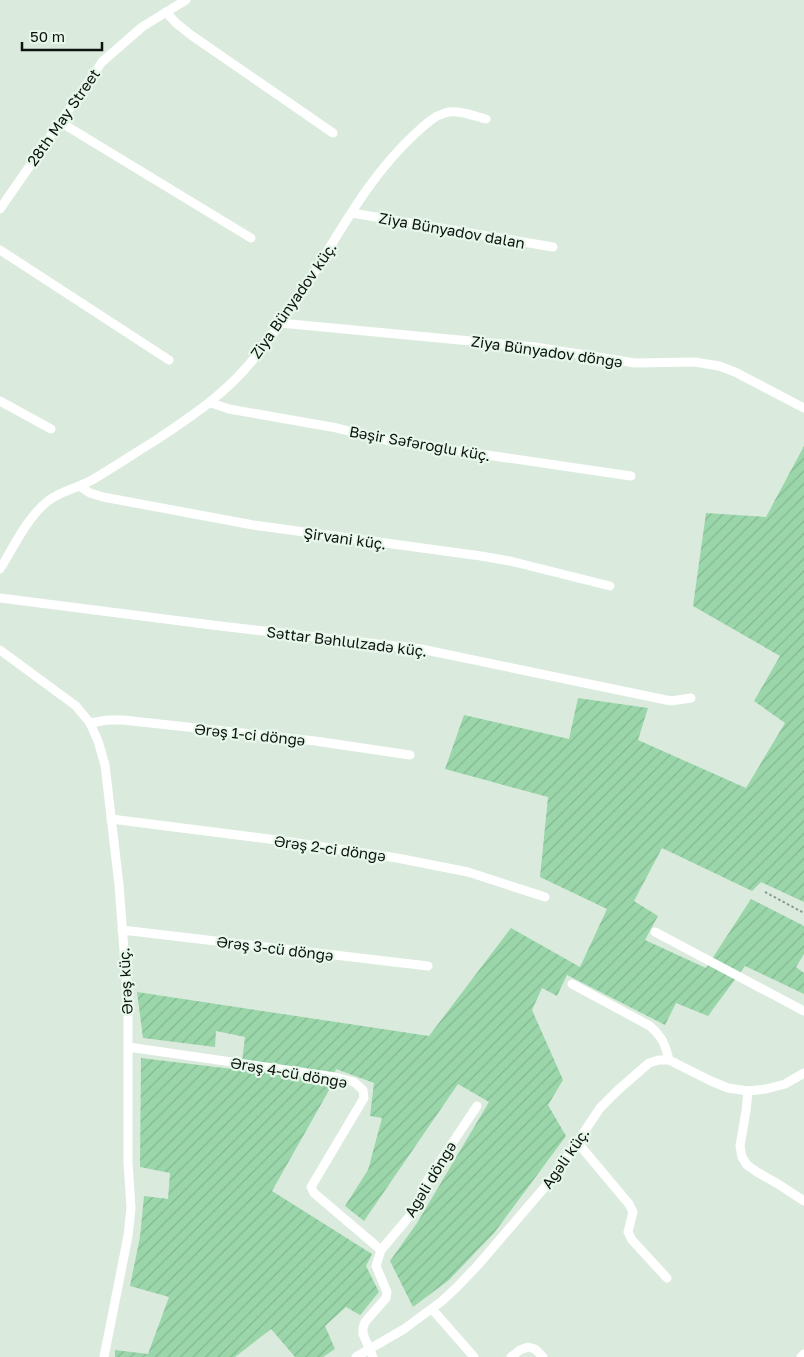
<svg xmlns="http://www.w3.org/2000/svg" width="804" height="1357" viewBox="0 0 804 1357" font-family="'Golos Text',sans-serif">
  <defs>
    <pattern id="garden-furrows" width="10" height="10" patternUnits="userSpaceOnUse" patternTransform="scale(1.25)"><rect width="10" height="10" fill="#9bd6aa"/><path d="M-1 1l2-2M0 10L10 0M9 11l2-2" fill="none" stroke="#84b791"/></pattern>
  </defs>
  <rect width="100%" height="100%" fill="#daebde"/>
  <!-- garden -->
  <polygon fill="url(#garden-furrows)" points="804,446 804,902 761,882 752,891 662,848 634,901 658,916 645,940 706,968 751,899 804,926 804,954 796,967 804,973 804,994 745,966 708,1016 676,1003 665,1025 567,975 557,996 542,988 532,1010 563,1080 548,1105 566,1136 494,1233 449,1280 413,1307 390,1261 417,1223 489,1102 458,1084 364,1221 345,1206 368,1170 382,1118 370,1116 374,1083 336,1069 332,1085 272,1191 372,1254 366,1266 379,1292 360,1315 346,1307 325,1326 335,1349 323,1357 295,1357 271,1329 235,1357 115,1357 115,1350 148,1354 169,1297 130,1286 140,1237 144,1196 168,1199 170,1173 140,1167 141,1058 241,1070 245,1037 216,1031 215,1047 143,1038 137,992 429,1036 511,928 580,967 607,909 540,877 548,797 445,769 464,715 569,739 578,698 648,708 638,740 746,788 785,723 754,701 780,656 693,606 706,513 766,517"/>
  <g fill="none" stroke-linecap="round" stroke-linejoin="round">
    <!-- path -->
    <polyline stroke="#8c998f" stroke-width="2" stroke-dasharray="2.5 2.5" stroke-linecap="butt" points="765,892 804,913"/>
    <!-- minor -->
    <g stroke="#fff" stroke-width="9">
      <polyline points="166,12 176,23 191,35 333,133"/>
      <polyline points="60,122 251,238"/>
      <polyline points="0,209 102,62 142,27 186,0"/>
      <polyline points="352,213 553,247"/>
      <polyline points="0,250 169,360"/>
      <polyline points="280,323 535,347 635,363 695,362 719,366 735,372 804,408"/>
      <polyline points="0,401 51,429"/>
      <polyline points="211,403 229,409 337,428 391,441 631,476"/>
      <polyline points="81,487 90,493 103,497 253,525 481,556 510,561 610,586"/>
      <path d="M0 569C13 548 28 516 48 501 60 491 78 488 92 480 114 467 135 453 156 440 194 415 231 390 259 352 272 335 285 318 297 300 335 242 365 179 417 132 426 124 434 116 445 113 457 109 474 116 486 119"/>
      <polyline points="0,598 220,626 421,649 671,701 691,698"/>
      <polyline points="0,650 76,706 90,723 98,741 105,765 119,885 128,1003 128,1162 131,1208 128,1236 104,1357"/>
      <polyline points="90,723 108,720 123,720 315,741 410,755"/>
      <polyline points="111,819 277,840 397,858 468,872 545,897"/>
      <polyline points="122,930 428,966"/>
      <polyline points="655,932 804,1011"/>
      <path d="M572 984 650 1026C663 1038 665 1044 669 1060"/>
      <polyline points="128,1047 335,1077 354,1082 363,1090 364,1098 311,1187 314,1193 381,1250"/>
      <polyline points="748,1091 746,1111 740,1146 742,1157 747,1165 757,1172 778,1184 804,1201"/>
      <polyline points="577,1142 629,1204 633,1212 628,1232 632,1240 667,1278"/>
      <polyline points="432,1309 474,1357"/>
      <polyline points="356,1357 404,1329 442,1301 457,1287 478,1265 556,1174 600,1108 618,1090 649,1063 659,1060 669,1060 711,1081 728,1088 748,1091 766,1089 785,1084 804,1073"/>
      <polyline points="373,1357 363,1334 363,1328 365,1322 386,1298 387,1292 376,1266 381,1250 414,1211 427,1181 477,1106"/>
      <polyline points="511,1357 520,1350 528,1347 535,1349 543,1357"/>
      <polyline points="801,1357 804,1354"/>
    </g>
  </g>
  <g text-anchor="middle" dominant-baseline="central" stroke-width="4.5" stroke-linejoin="round" paint-order="stroke">
    <!-- street labels -->
    <g font-size="15" fill="#0c120e" stroke="#e7f8eb">
      <text transform="translate(63 117) rotate(-55)">28th May Street</text>
      <text transform="translate(452 230) rotate(10)">Ziya Bünyadov dalan</text>
      <text transform="translate(293 300) rotate(-55)">Ziya Bünyadov küç.</text>
      <text transform="translate(547 351) rotate(8)">Ziya Bünyadov döngə</text>
      <text transform="translate(420 443) rotate(10)">Bəşir Səfəroğlu küç.</text>
      <text transform="translate(345 538) rotate(8)">Şirvani küç.</text>
      <text transform="translate(347 641) rotate(7)">Səttar Bəhlulzadə küç.</text>
      <text transform="translate(250 734) rotate(6)">Ərəş 1-ci döngə</text>
      <text transform="translate(330 848) rotate(8)">Ərəş 2-ci döngə</text>
      <text transform="translate(275 948) rotate(7)">Ərəş 3-cü döngə</text>
      <text transform="translate(125 981) rotate(-93)">Ərəş küç.</text>
      <text transform="translate(289 1072) rotate(10)">Ərəş 4-cü döngə</text>
      <text transform="translate(565 1158) rotate(-55)">Ağəli küç.</text>
      <text transform="translate(430 1179) rotate(-59)">Ağəli döngə</text>
    </g>
  </g>
  <!-- scale -->
  <path d="M22 42v8h80v-8" fill="none" stroke="#0c120e" stroke-width="2.5"/>
  <text x="30" y="42" font-size="15" fill="#0c120e" stroke="#e7f8eb" stroke-width="4" paint-order="stroke">50 m</text>
</svg>
